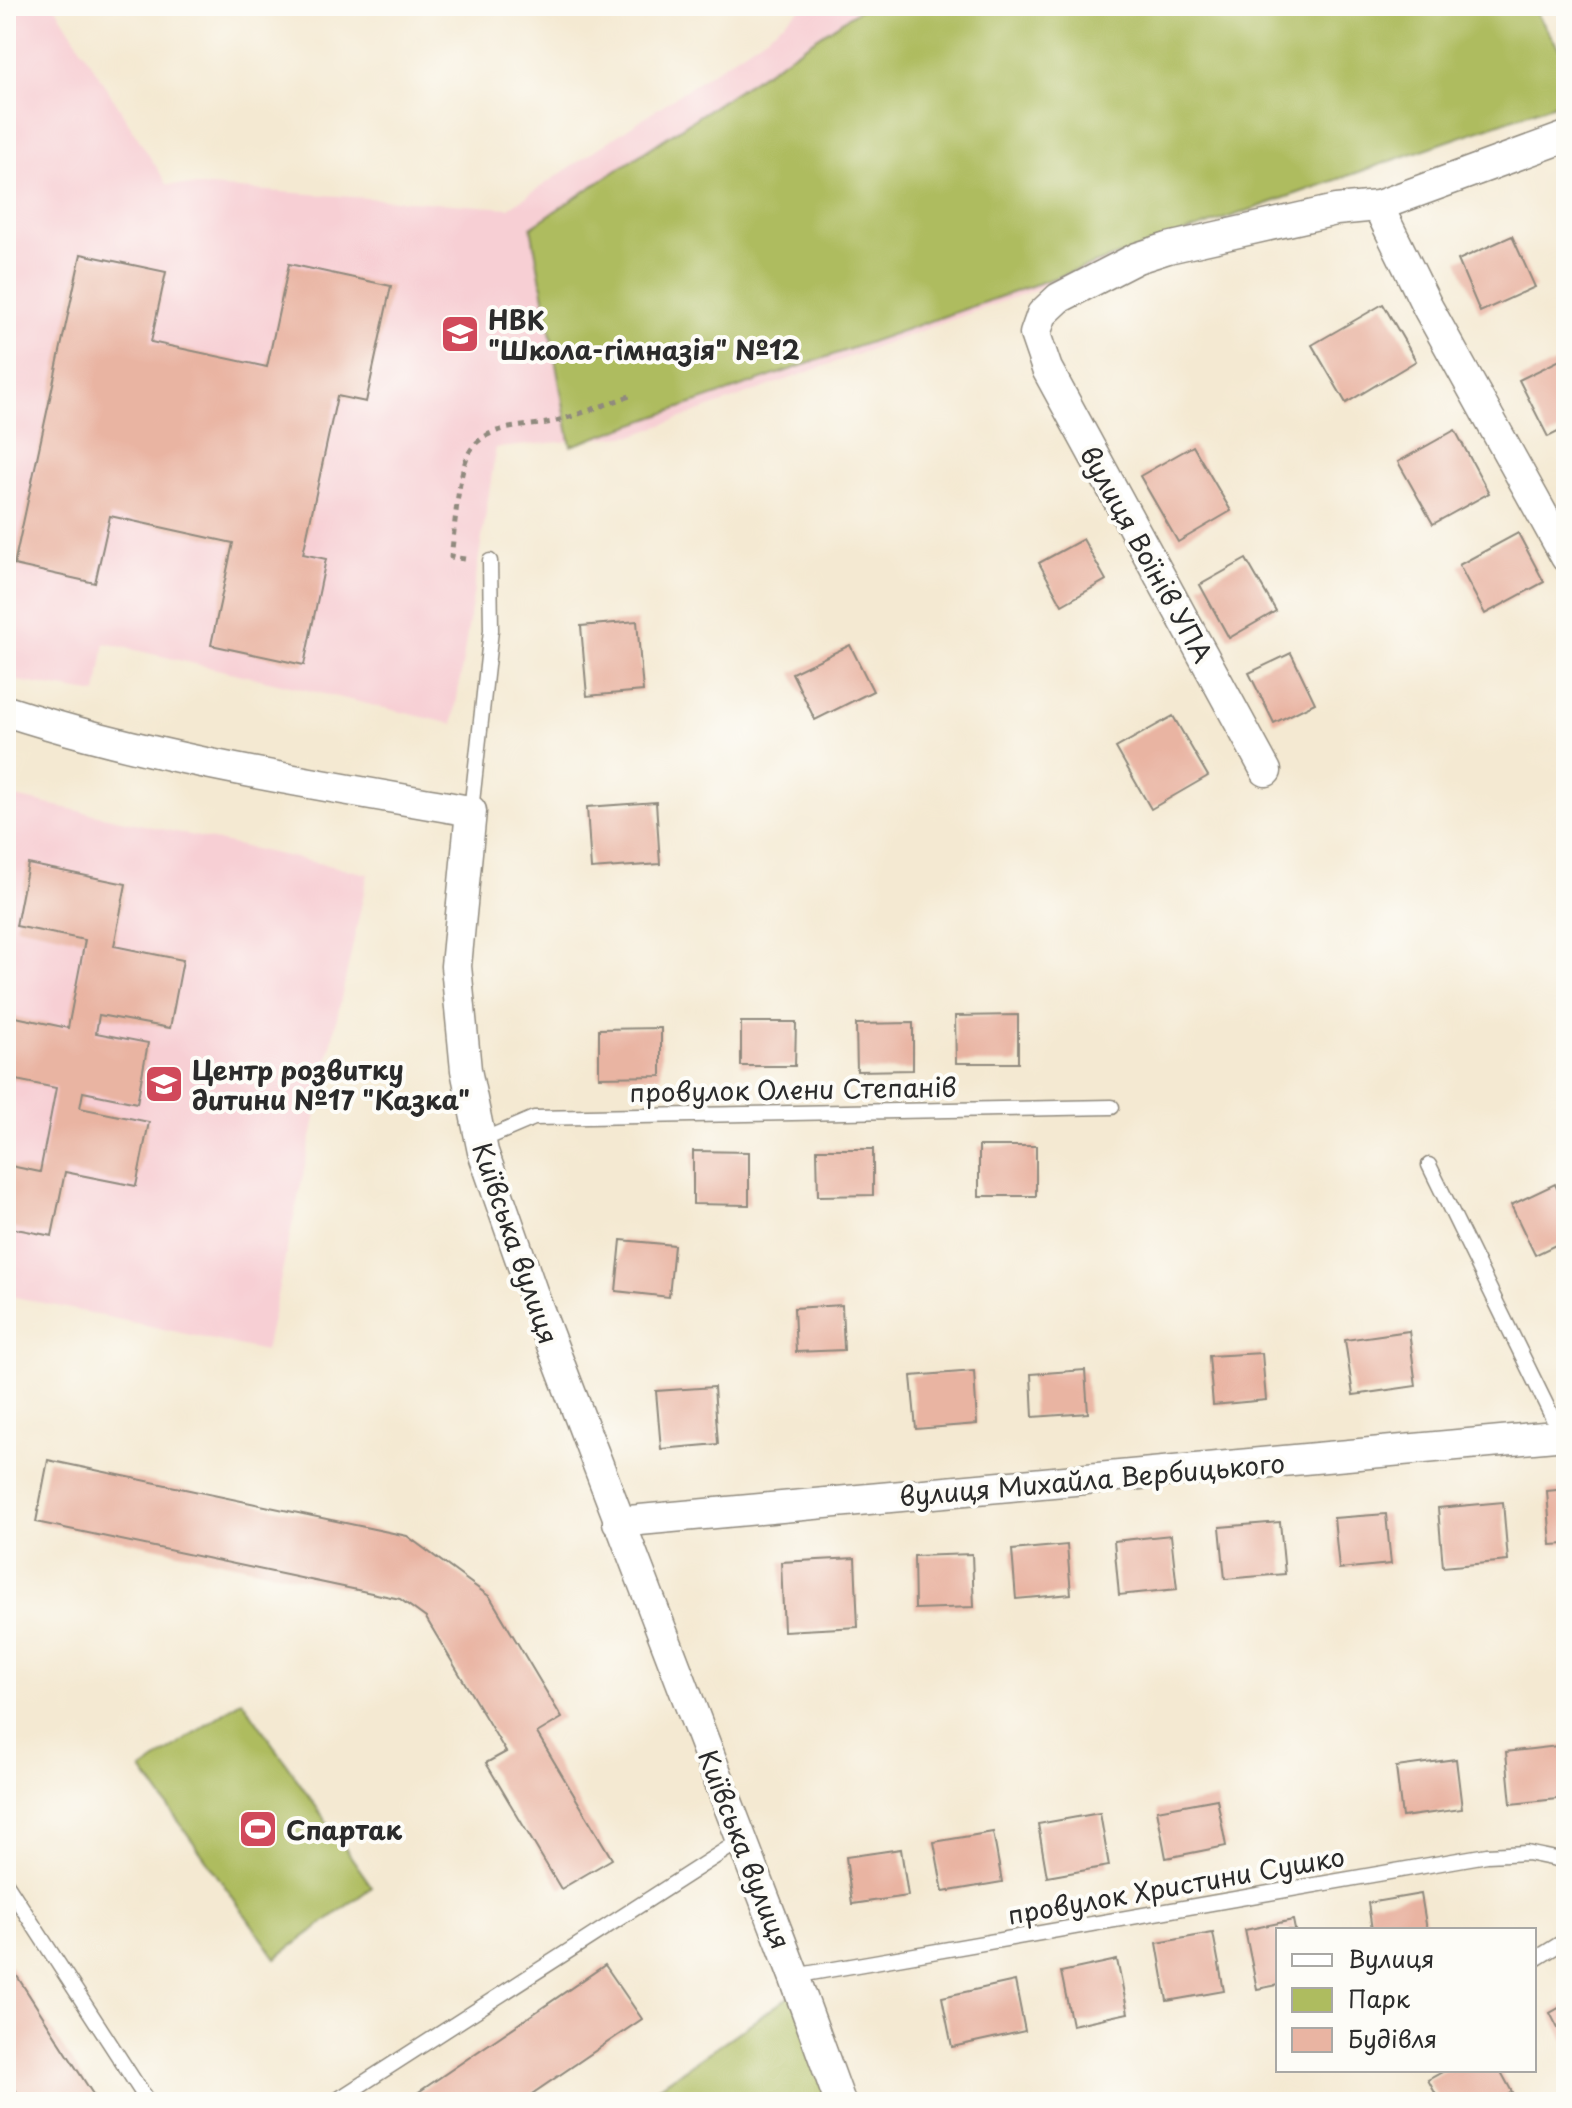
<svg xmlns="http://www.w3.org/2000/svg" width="1572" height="2108" viewBox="0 0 1572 2108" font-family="'Playpen Sans',sans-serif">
  <rect width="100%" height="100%" fill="#fdfcf7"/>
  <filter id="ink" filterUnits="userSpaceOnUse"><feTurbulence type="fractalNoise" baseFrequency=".0125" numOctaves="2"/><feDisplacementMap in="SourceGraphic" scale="16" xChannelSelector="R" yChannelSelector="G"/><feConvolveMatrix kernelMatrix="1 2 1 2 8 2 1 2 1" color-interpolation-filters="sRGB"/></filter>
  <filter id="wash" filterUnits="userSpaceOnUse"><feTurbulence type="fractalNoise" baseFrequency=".006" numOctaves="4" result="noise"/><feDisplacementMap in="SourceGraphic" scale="32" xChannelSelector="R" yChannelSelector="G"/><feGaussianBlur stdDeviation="1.8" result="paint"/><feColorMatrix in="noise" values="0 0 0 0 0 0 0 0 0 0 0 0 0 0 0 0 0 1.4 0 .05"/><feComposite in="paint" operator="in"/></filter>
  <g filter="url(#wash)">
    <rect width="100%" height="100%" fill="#f4e9d2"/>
    <!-- built -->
    <g fill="#f7cfd4">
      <polygon points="10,6 55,6 167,184 509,208 769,34 804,6 1081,6 1193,232 635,435 496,448 453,724 105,643 97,694 6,679 6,20"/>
      <polygon points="6,795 368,874 265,1351 6,1295"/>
    </g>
    <!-- green -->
    <g fill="#aebc5f" stroke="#6c7445" stroke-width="2">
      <polygon points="865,6 1532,6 1566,59 1566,100 571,446 531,227"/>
      <polygon points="242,1700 372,1887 276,1958 142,1770"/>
      <polygon points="793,1994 829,2102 637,2102"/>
    </g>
    <g id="blocks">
      <!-- building -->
      <g fill="#e9b4a2">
        <polygon points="1512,236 1535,287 1480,312 1458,260"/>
        <polygon points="81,254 166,272 151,342 267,367 289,264 391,286 366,402 337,396 303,554 326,559 304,665 211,645 233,543 110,516 95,583 14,565"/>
        <polygon points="1383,304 1416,361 1346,403 1312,345"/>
        <polygon points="1566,357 1566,428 1548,437 1519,380"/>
        <polygon points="1455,430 1489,493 1433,524 1398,462"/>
        <polygon points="1193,446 1231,511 1178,542 1140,476"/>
        <polygon points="1518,533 1544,582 1485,614 1459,565"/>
        <polygon points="1083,539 1106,580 1062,605 1039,563"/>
        <polygon points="1246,559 1276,611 1229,638 1200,585"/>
        <polygon points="637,621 643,691 587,696 581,626"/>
        <polygon points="850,645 873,691 815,720 792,673"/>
        <polygon points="1291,653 1315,703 1274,723 1249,673"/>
        <polygon points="1173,716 1208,776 1151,809 1116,748"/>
        <polygon points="656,802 660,864 591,869 587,807"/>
        <polygon points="28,864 126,884 114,946 183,960 170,1028 99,1015 96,1033 148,1043 137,1103 83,1092 80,1108 149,1122 136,1186 65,1172 52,1236 6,1227 6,1165 40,1172 56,1088 6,1078 6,1015 68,1028 85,940 16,926"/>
        <polygon points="1018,1015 1018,1063 956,1063 955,1016"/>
        <polygon points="741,1022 796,1022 795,1066 741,1066"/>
        <polygon points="913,1023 913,1070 857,1071 856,1024"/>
        <polygon points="661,1028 661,1076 599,1077 599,1029"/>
        <rect x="979" y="1146" width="57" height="50"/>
        <polygon points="817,1149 873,1149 873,1195 818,1196"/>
        <polygon points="693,1151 749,1152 749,1205 693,1204"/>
        <polygon points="1555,1184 1566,1208 1566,1240 1535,1255 1511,1205"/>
        <polygon points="621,1240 674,1245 669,1297 616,1291"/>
        <polygon points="842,1305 844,1350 796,1352 794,1308"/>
        <polygon points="1409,1331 1416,1386 1353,1395 1345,1340"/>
        <polygon points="1262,1353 1266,1400 1213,1405 1209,1356"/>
        <polygon points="1085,1370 1088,1413 1033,1417 1031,1374"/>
        <polygon points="974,1371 977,1424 916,1429 911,1376"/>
        <polygon points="714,1387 718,1444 661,1449 656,1391"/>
        <polygon points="48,1460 407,1536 490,1597 562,1718 537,1733 612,1859 561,1889 486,1763 506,1752 426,1618 400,1599 36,1522"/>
        <polygon points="1566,1489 1566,1544 1551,1545 1547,1491"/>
        <polygon points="1503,1502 1508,1561 1443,1567 1438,1508"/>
        <polygon points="1386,1514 1391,1564 1339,1569 1334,1518"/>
        <polygon points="1280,1522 1285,1574 1225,1579 1220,1527"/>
        <polygon points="1171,1535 1177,1589 1119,1595 1114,1541"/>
        <polygon points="1067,1545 1071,1594 1016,1599 1012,1550"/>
        <polygon points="972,1554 974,1607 915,1609 914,1556"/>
        <polygon points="855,1558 858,1627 784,1631 781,1562"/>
        <polygon points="1566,1745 1566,1798 1511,1804 1506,1752"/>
        <polygon points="1456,1759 1462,1809 1402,1817 1396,1767"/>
        <polygon points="1217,1799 1226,1846 1166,1858 1157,1810"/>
        <polygon points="1100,1813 1109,1866 1047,1877 1038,1824"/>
        <polygon points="993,1832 1002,1882 943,1892 934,1842"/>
        <polygon points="901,1849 908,1896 852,1904 846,1857"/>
        <polygon points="1421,1894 1427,1930 1372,1930 1368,1903"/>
        <polygon points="1293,1920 1295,1930 1278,1930 1278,1985 1257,1989 1245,1930"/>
        <polygon points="1213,1933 1224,1991 1167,2001 1157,1943"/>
        <polygon points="6,1959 98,2102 23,2102 6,2075"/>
        <polygon points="1117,1960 1128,2013 1072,2025 1061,1972"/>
        <polygon points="605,1965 642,2019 520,2102 404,2102"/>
        <polygon points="1015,1981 1025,2031 952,2047 942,1997"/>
        <polygon points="1566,2004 1566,2044 1550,2013"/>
        <polygon points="1446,2070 1500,2070 1512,2092 1495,2102 1440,2102 1428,2080"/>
      </g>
    </g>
  </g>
  <g filter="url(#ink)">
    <use href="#blocks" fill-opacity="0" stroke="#908a7e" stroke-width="2"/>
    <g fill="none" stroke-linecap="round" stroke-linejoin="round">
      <defs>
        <g id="service">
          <polyline points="471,811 491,630 490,561"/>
          <polyline points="480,1141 534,1118 1112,1107"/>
          <polyline points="1429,1165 1561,1435"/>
          <polyline points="6,1883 148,2102"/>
          <polyline points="1534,1960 1566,1940"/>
          <polyline points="794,1976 1487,1855 1527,1853 1566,1861"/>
          <polyline points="334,2102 741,1840"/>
        </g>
        <g id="minor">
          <polyline points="1378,206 1428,308 1566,557"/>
          <path d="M6 711C157 760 315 784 471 811L456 966 466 1070 483 1152 536 1303 794 1976 840 2102"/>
          <polyline points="1266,771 1047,369 1035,334 1042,314 1059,298 1137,258 1168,248 1336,210 1378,206 1566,137"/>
          <polyline points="618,1522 1566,1435"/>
        </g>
      </defs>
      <!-- service casing -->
      <use href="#service" stroke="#908a7e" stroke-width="17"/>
      <!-- minor casing -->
      <use href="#minor" stroke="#908a7e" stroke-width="33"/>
      <!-- path -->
      <path stroke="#908a7e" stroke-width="5" stroke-dasharray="6 6" stroke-linecap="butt" d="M465 559 451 557C455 530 457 476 469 453 486 421 531 429 560 420 583 413 607 404 630 396"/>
      <!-- service -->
      <use href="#service" stroke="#fff" stroke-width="14"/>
      <!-- minor -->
      <use href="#minor" stroke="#fff" stroke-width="30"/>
    </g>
  </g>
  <!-- icons -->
  <defs>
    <symbol id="school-square" viewBox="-11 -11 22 22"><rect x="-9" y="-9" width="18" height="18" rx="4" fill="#d1495b" stroke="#fdfcf7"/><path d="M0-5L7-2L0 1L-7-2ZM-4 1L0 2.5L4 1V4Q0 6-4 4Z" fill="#fff"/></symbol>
    <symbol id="stadium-square" viewBox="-11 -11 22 22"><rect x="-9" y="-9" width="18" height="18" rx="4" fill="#d1495b" stroke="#fdfcf7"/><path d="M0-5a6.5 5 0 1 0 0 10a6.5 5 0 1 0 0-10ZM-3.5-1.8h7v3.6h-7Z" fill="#fff"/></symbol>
  </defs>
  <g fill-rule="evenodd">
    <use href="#school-square" x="438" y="312" width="44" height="44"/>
    <use href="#school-square" x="142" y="1062" width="44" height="44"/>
    <use href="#stadium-square" x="236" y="1807" width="44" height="44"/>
  </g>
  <g text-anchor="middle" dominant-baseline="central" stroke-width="8" stroke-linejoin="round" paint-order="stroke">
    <!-- poi labels -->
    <g font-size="26" font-weight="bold" fill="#2b2b2b" stroke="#fdfcf7" text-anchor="start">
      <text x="488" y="319">НВК<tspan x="488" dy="30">"Школа-гімназія" №12</tspan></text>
      <text x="192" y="1069">Центр розвитку<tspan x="192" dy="30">дитини №17 "Казка"</tspan></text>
      <text x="286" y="1829">Спартак</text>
    </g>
    <!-- street labels -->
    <g font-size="26" fill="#2b2b2b" stroke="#fdfcf7">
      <text transform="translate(1147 554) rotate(61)">вулиця Воїнів УПА</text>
      <text transform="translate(793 1089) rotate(-1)">провулок Олени Степанів</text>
      <text transform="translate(516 1243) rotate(71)">Київська вулиця</text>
      <text transform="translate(1092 1479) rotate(-5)">вулиця Михайла Вербицького</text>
      <text transform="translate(745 1849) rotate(69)">Київська вулиця</text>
      <text transform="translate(1176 1885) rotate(-10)">провулок Христини Сушко</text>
    </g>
  </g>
  <!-- margin -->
  <rect width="1572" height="2108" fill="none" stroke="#fdfcf7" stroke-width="32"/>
  <!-- legend -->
  <rect x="1276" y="1928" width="260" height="144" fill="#fdfcf7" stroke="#a9a8a5" stroke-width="2"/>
  <rect x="1292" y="1954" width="40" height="12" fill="#ffffff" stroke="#a9a8a5" stroke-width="2"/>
  <text x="1348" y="1968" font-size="24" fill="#2b2b2b">Вулиця</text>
  <rect x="1292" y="1988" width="40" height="24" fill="#aebc5f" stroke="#a9a8a5" stroke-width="2"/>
  <text x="1348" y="2008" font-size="24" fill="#2b2b2b">Парк</text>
  <rect x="1292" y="2028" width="40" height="24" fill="#e9b4a2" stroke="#a9a8a5" stroke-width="2"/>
  <text x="1348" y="2048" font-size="24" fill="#2b2b2b">Будівля</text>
</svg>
